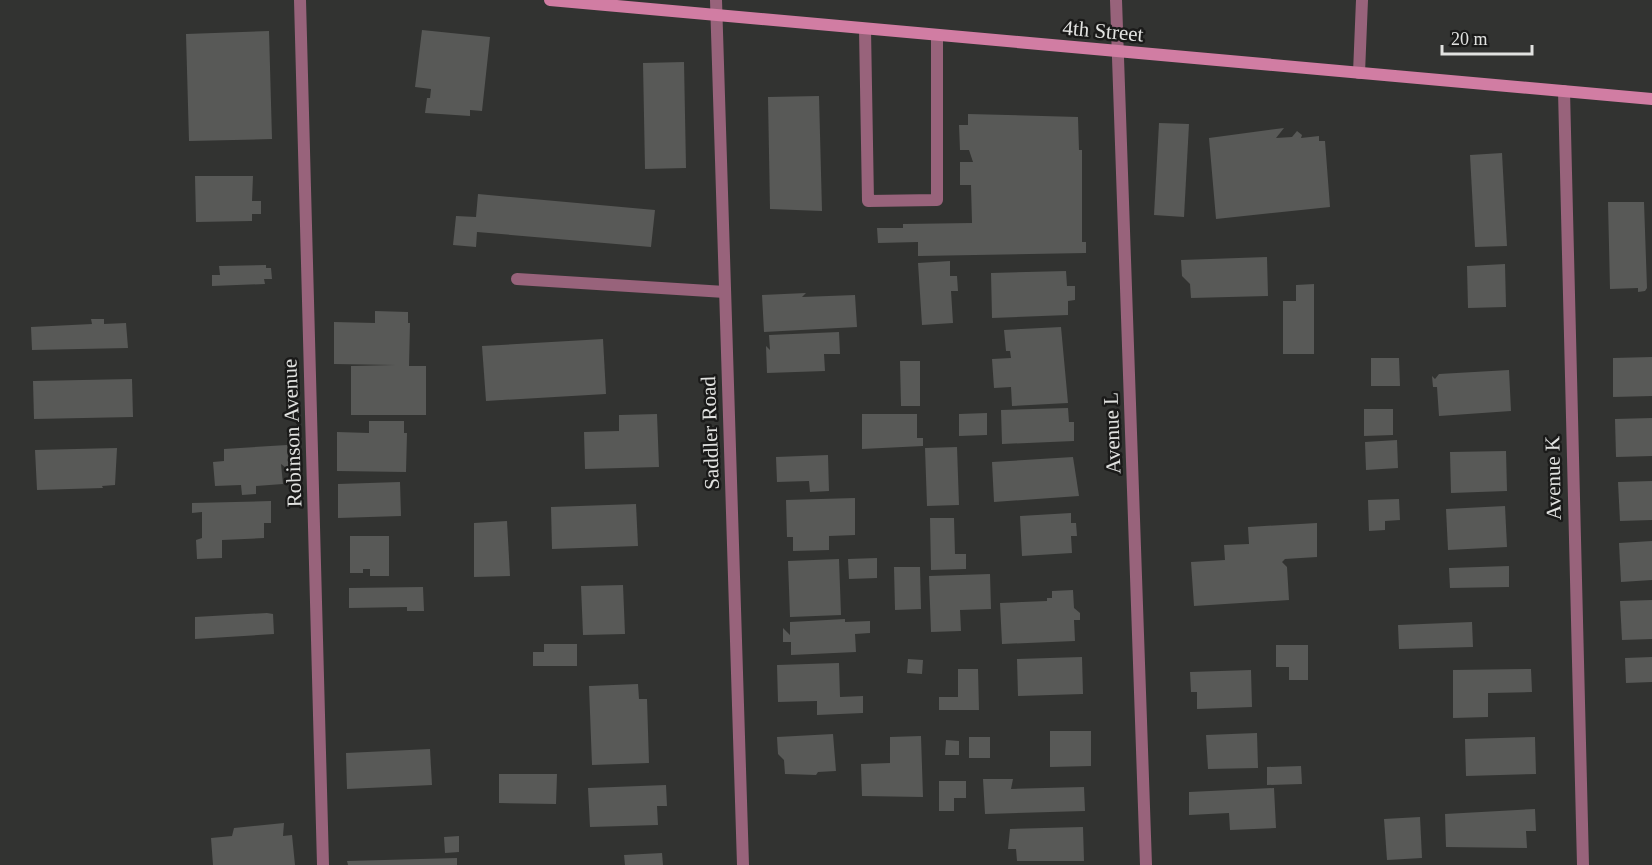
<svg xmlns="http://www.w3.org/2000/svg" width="1652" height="865" viewBox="0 0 1652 865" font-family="Georgia,serif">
  <rect width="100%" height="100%" fill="#323331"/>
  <!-- building -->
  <g fill="#585957">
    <polygon points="422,30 490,37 482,111 470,110 470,116 425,113 427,98 430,98 431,89 415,87"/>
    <polygon points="269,31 272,139 189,141 186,34"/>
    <polygon points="684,62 686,168 645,169 643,63"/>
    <polygon points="819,96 822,211 770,209 768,97"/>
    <polygon points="968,114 1078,117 1079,150 1082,150 1082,242 1086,242 1086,253 918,256 918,242 878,243 877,228 903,228 903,224 972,223 971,185 960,185 960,162 973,162 969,150 960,150 959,125 968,125"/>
    <polygon points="1159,123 1189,124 1184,217 1154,215"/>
    <polygon points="1284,128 1276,138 1292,137 1297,131 1302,135 1301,138 1319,136 1319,141 1325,141 1330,207 1216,219 1209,138"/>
    <polygon points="1502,153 1507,246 1475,247 1470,155"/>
    <polygon points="195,176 253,176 252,201 261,201 261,214 252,214 252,221 196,222"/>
    <polygon points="478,194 655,210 651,247 477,232 476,247 453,245 456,216 476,217"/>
    <polygon points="1608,202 1644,202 1647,288 1645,291 1638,292 1638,288 1610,289"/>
    <polygon points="1267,257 1268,296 1191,298 1190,284 1182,276 1181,260"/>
    <polygon points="950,261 950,276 957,276 958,291 951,291 953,323 922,325 918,263"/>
    <polygon points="1505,264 1506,307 1468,308 1467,266"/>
    <polygon points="266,265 266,268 271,268 272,279 264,279 265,284 212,286 212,275 220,275 219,266"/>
    <polygon points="1066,271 1067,286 1075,286 1075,300 1068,301 1068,315 992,318 991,273"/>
    <polygon points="1314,284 1314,354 1283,354 1283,301 1296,301 1296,285"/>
    <polygon points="806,293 802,297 855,295 857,327 764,332 762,295"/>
    <polygon points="375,311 408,312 408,323 410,323 409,366 426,366 426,415 351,415 351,366 395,365 334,364 334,322 375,323"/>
    <polygon points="91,319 104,319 104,324 126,323 128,348 32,350 31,327 92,324"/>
    <polygon points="1061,327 1068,403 1012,406 1011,387 994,388 992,359 1011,358 1010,351 1006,351 1004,330"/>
    <polygon points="839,332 840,354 824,354 825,371 767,373 766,346 770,350 769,335"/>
    <polygon points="603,339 606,394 486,401 482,346"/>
    <polygon points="1652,357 1652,396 1613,397 1613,358"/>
    <polygon points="1371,358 1399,358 1400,386 1371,386"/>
    <polygon points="900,361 920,361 920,406 901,406"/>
    <polygon points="1509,370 1511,411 1439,416 1437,387 1433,387 1432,376 1435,379 1439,374"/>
    <polygon points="132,379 133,417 34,419 33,381"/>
    <polygon points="1068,408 1069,422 1074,422 1074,441 1002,444 1001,410"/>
    <polygon points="1364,409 1393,409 1393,435 1364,436"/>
    <polygon points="987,413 987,435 959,436 959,414"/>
    <polygon points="657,414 659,467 585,469 584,432 619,431 619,415"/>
    <polygon points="862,414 917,414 917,438 923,438 923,446 862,449"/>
    <polygon points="1652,418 1652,456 1616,457 1615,419"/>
    <polygon points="369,421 404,421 404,433 407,433 406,472 337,471 337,432 369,433"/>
    <polygon points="1397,440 1398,468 1366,470 1365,442"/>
    <polygon points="287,445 289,470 281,464 283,484 256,486 256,494 242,495 241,485 215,486 213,462 224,461 224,449"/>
    <polygon points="957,447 959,505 927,506 925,448"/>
    <polygon points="117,448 115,485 102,486 103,488 37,490 35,450"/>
    <polygon points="1506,451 1507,491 1451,493 1450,452"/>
    <polygon points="828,455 829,491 810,492 809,481 777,482 776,457"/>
    <polygon points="1073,457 1079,496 994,502 992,462"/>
    <polygon points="1652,481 1652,520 1620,521 1618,482"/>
    <polygon points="400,482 401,516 338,518 338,484"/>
    <polygon points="855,498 855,535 829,536 829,550 793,551 793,537 787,537 786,500"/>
    <polygon points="1399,499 1400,520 1385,521 1385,530 1369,531 1368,500"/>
    <polygon points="271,501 271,523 264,523 264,538 222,540 222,558 197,559 196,540 202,538 202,512 192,513 192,503"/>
    <polygon points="636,504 638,546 552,549 551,507"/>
    <polygon points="1505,506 1507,547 1448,550 1446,509"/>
    <polygon points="1071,513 1071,523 1076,523 1077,536 1071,536 1072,553 1022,556 1020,516"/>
    <polygon points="930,518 954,518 955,554 966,554 966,569 931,570"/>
    <polygon points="507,521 510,576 474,577 474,523"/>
    <polygon points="1317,523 1317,557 1285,559 1282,562 1287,567 1289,600 1194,606 1191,562 1225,560 1224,545 1249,544 1248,527"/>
    <polygon points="350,536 389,536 389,576 370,576 370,569 363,569 363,573 350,573"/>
    <polygon points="1652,541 1652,580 1621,582 1619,543"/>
    <polygon points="877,558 877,578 849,579 848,559"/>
    <polygon points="839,559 841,615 790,617 788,561"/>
    <polygon points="1509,566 1509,587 1450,588 1449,568"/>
    <polygon points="894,567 920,567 921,609 895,610"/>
    <polygon points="990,574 991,609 960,610 961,631 931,632 929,576"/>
    <polygon points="623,585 625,634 583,635 581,586"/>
    <polygon points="423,587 424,611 407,611 407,607 349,608 349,588"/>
    <polygon points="1073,590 1074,608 1080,613 1080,620 1074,620 1075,641 1002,644 1000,603 1047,601 1047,598 1052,598 1052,591"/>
    <polygon points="1652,600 1652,639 1622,640 1620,601"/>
    <polygon points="267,613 273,614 274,634 195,639 195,617"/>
    <polygon points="845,619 845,622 870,621 870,633 855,634 856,652 791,655 791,642 783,642 783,628 790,635 790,622"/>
    <polygon points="1472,622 1473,647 1399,649 1398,625"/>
    <polygon points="544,644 577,644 577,666 533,666 533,652 544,652"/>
    <polygon points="1276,645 1308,645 1308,680 1289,680 1289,667 1276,667"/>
    <polygon points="1082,657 1083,694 1018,696 1017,659"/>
    <polygon points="1652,657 1652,682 1626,683 1625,658"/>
    <polygon points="908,659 923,660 922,674 907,673"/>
    <polygon points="839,663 840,697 863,696 863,713 817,715 817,701 778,702 777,665"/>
    <polygon points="958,669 978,669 979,710 939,710 939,697 958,697"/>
    <polygon points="1531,669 1532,692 1488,693 1488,717 1453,718 1453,670"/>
    <polygon points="1251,670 1252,707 1197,709 1197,692 1191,692 1190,672"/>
    <polygon points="638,684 639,699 647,699 649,763 592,765 589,686"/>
    <polygon points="1050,731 1091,731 1091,766 1050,767"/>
    <polygon points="1257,733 1258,768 1208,769 1206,735"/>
    <polygon points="833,734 836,771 818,772 816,775 785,774 784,760 778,754 777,737"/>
    <polygon points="921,736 923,797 862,796 861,764 890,763 890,737"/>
    <rect x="969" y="737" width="21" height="21"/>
    <polygon points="1535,737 1536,774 1466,776 1465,739"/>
    <polygon points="946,740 959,741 959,755 945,755"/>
    <polygon points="430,749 432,785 347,789 346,753"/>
    <polygon points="1301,766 1302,784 1267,785 1267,767"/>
    <polygon points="499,774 557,774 556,804 499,803"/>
    <polygon points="983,779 1013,779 1011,789 1084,787 1085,811 985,814"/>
    <polygon points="939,781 966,781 966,798 954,798 954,811 939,811"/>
    <polygon points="666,785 667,806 657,806 658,825 590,827 588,788"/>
    <polygon points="1274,788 1276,828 1230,830 1229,813 1189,815 1189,792"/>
    <polygon points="1535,809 1536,831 1526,831 1527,848 1446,847 1445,814"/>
    <polygon points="1420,817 1422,858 1387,860 1384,819"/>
    <polygon points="284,823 283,836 292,835 295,865 213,865 211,838 232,836 234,828"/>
    <polygon points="1083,827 1084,861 1017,861 1016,849 1008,849 1010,829"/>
    <polygon points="459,836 459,852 445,853 444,837"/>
    <polygon points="662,853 663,865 625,865 624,855"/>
    <polygon points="457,858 457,865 348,865 347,861"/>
  </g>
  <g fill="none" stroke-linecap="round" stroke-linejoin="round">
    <!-- service -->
    <g stroke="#98637b" stroke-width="12">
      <polyline points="865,29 868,201 937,200 937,36"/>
      <polyline points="517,279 725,292"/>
    </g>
    <!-- minor -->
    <g stroke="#98637b" stroke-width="12">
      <polyline points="300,0 323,865"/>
      <polyline points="716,0 743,865"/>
      <polyline points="1116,0 1146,865"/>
      <polyline points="1359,73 1362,0"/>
      <polyline points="1564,91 1583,865"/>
    </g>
    <!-- secondary -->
    <polyline stroke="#d17da3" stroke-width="12" points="550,0 1652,99"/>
  </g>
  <g text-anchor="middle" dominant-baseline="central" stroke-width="5" stroke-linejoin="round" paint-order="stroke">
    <!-- street labels -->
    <g font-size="21" fill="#e1e2e0" stroke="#1a1a19">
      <text transform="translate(1103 31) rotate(5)">4th Street</text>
      <text transform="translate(292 433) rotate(-92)">Robinson Avenue</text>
      <text transform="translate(710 433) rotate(-92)">Saddler Road</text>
      <text transform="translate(1112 433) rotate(-92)">Avenue L</text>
      <text transform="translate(1553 478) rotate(-91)">Avenue K</text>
    </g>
  </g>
  <!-- scale -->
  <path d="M1442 45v9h90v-9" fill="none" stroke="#e1e2e0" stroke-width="3"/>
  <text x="1451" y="45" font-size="18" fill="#e1e2e0" stroke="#1a1a19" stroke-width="4.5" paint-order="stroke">20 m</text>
</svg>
